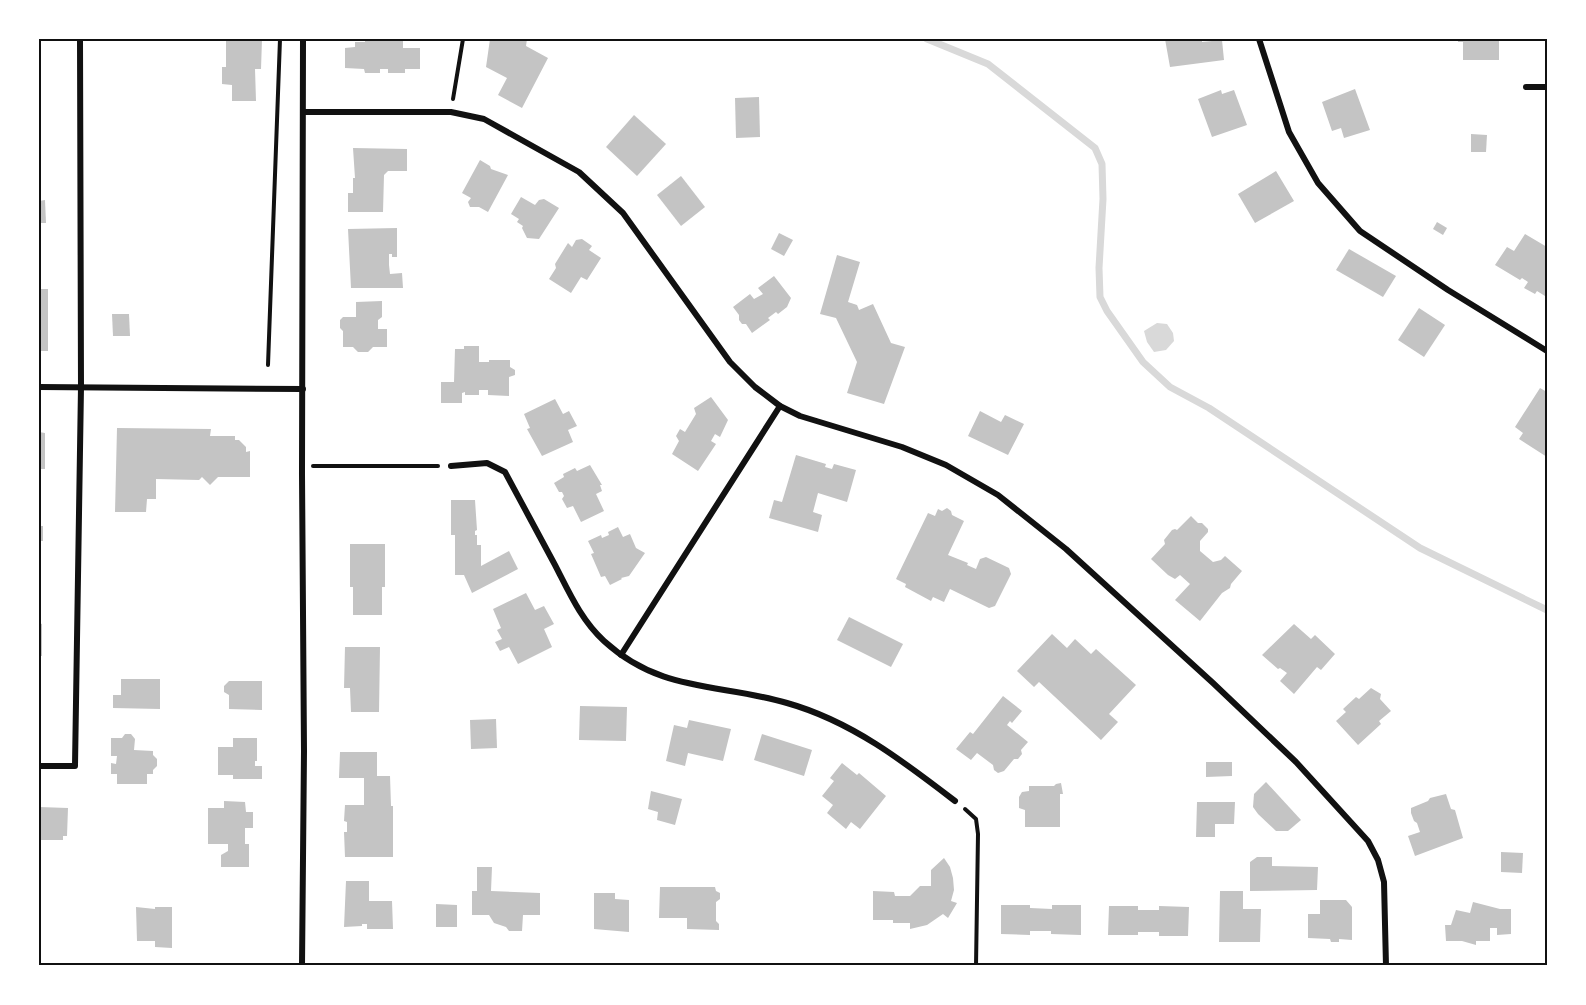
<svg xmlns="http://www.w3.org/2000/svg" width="1586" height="1005" viewBox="0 0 1586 1005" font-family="Arial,sans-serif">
  <rect width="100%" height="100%" fill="#fff"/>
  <!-- water -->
  <polygon fill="#d9d9d9" points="1157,323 1167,324 1173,333 1174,341 1166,350 1154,352 1147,342 1144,331"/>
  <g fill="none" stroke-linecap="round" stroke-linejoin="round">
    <!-- stream -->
    <polyline stroke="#d9d9d9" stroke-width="7" points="927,39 988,64 1095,148 1102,164 1103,199 1099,268 1100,297 1107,311 1143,362 1170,387 1209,408 1420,548 1547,610"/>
  </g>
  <!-- building -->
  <g fill="#c4c4c4">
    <polygon points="226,39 262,39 261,69 255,69 256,101 232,101 232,85 222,84 222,67 226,67"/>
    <polygon points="365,39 403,39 403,48 420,48 420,69 405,69 405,73 388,73 388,69 380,69 380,73 365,73 364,69 345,68 345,48 355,47 355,42 365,42"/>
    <polygon points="490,39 527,39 526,46 548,58 522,108 498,95 507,78 486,67"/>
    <polygon points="1165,39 1202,39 1202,42 1222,40 1224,60 1170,67"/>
    <polygon points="1458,39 1499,39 1499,60 1463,60 1463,42 1458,42"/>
    <polygon points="1355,89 1370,130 1344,138 1341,128 1332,131 1322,102"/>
    <polygon points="1221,90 1222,94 1234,90 1247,125 1212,137 1198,99"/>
    <polygon points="759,97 760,137 736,138 735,98"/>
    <polygon points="634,115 666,144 637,176 606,147"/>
    <polygon points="1471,134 1487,135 1486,152 1471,152"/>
    <polygon points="353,148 407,149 407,171 388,171 384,175 383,212 348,212 348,193 353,193 353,178 355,178"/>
    <polygon points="480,160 490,166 491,169 508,175 488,212 479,207 470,207 468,202 471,198 462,193"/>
    <polygon points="1276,171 1294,201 1255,223 1238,194"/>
    <polygon points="681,176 705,207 681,226 657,195"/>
    <polygon points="521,197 535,205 539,200 544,199 559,208 539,239 527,238 522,228 523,226 517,222 519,219 511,214"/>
    <polygon points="45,200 46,223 39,223 39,201"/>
    <polygon points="1437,222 1447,228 1443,235 1433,229"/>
    <polygon points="397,228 397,257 392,257 392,254 389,254 389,265 390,274 402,273 403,288 351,288 348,229"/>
    <polygon points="779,233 793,240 784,256 771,249"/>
    <polygon points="1525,234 1547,247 1547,256 1545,259 1547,261 1547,293 1545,296 1537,291 1535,294 1524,288 1528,282 1522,278 1520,280 1495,265 1507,247 1514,251"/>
    <polygon points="582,239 592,246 589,250 601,258 587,280 581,277 571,293 549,279 556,268 555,264 568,243 572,247 576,240"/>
    <polygon points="1349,249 1396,276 1383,297 1336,270"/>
    <polygon points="837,255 860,262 848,302 857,305 859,310 873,304 891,343 905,347 884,404 847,393 857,362 836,318 820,314"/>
    <polygon points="774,276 791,298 787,307 778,314 776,312 768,318 770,320 752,333 746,324 742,324 739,320 739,315 733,307 750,294 754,299 763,294 758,288"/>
    <rect x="39" y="289" width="9" height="62"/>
    <polygon points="382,301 382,317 378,320 378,329 387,329 387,347 373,347 368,352 358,352 353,347 343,347 343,331 340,328 340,320 343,317 356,317 356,302"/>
    <polygon points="1419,308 1445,325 1424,357 1398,340"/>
    <polygon points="112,314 129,314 130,336 113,336"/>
    <polygon points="464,346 479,346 479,362 489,362 489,360 510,360 510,367 515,370 515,375 509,377 509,396 488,395 488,390 479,390 479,395 465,395 465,392 462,393 462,403 441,403 441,382 454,382 455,349 464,349"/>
    <polygon points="1540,388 1547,392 1547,457 1519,439 1523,433 1515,427"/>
    <polygon points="711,397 728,420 720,437 715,434 711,441 716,444 698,471 672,454 679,441 676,436 680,429 685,432 696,414 694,408"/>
    <polygon points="555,399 563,414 569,411 577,426 568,430 573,442 542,456 527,429 530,428 524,414"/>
    <polygon points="980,411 1001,422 1005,415 1024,424 1008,455 968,436"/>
    <polygon points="117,428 211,429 210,436 235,436 235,440 239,440 246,447 246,452 250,451 250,477 218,477 210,485 202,477 199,480 156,479 156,499 147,499 146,512 115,512"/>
    <polygon points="39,432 45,433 45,469 39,469"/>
    <polygon points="796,455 826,464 825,467 832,469 834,464 856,470 847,502 818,493 813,512 822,515 818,532 769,518 774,500 782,502"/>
    <polygon points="590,465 602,485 600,485 602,491 596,494 604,511 581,522 573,506 567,508 562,499 564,496 562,492 559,492 554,483 564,477 563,474 575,468 577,471"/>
    <polygon points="451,500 475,500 477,530 475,531 475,535 477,535 477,545 481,545 481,566 509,551 518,569 472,593 464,575 455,575 455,535 451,535"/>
    <polygon points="947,508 951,511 952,515 964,521 948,555 968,563 967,565 976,569 980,559 986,557 1009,568 1011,574 995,606 989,608 950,589 944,602 933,597 931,601 905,587 906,584 896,579 928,513 935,516 938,509 942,511"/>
    <polygon points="1191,516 1198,523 1202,523 1208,529 1208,532 1200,541 1200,551 1213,562 1221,560 1225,556 1242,571 1231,584 1230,588 1222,593 1200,621 1175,600 1190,584 1180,575 1175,579 1168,575 1151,559 1165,544 1164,540 1172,530 1175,529 1177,530"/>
    <rect x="39" y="526" width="4" height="15"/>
    <polygon points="618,527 623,537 630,534 636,548 645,553 629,576 621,578 622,579 610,585 605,576 601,577 591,554 594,553 588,541 601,535 602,538 609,535 608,532"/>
    <polygon points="350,544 385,544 385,587 382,587 382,615 353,615 353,587 350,587"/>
    <polygon points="526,593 535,610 544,606 554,624 544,629 552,647 518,664 509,647 500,651 495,642 502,639 497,630 501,628 493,609"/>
    <polygon points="849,617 903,644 891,667 837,640"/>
    <polygon points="39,623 42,624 42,656 39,656"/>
    <polygon points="1294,624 1311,639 1315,635 1335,654 1321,670 1317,667 1294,694 1280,681 1287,673 1280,668 1278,669 1262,655"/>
    <polygon points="1052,634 1067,648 1075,639 1091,654 1096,649 1136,685 1109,714 1118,722 1101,740 1039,682 1034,687 1017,671"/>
    <polygon points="345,647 380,647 379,712 351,712 350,688 344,688"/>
    <polygon points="121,679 160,679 160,709 113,708 113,695 121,695"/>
    <polygon points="229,681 262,681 262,710 229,709 229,695 224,692 224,686"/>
    <polygon points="1371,688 1381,694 1380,699 1391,711 1379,721 1381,724 1358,745 1336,721 1346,712 1343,709 1356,697 1359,699"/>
    <polygon points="1003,696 1022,711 1012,723 1010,721 1007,725 1028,742 1021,750 1022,754 1018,759 1014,759 1004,771 998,773 994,770 993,765 977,753 971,760 956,749 970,732 973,734"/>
    <polygon points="580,706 627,707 626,741 579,740"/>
    <polygon points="496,719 497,748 471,749 470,720"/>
    <polygon points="689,720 731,729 723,761 688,753 685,766 666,761 674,725 687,728"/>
    <polygon points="125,734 131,734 135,739 134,750 153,751 153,755 157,759 157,766 153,770 153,774 147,774 147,784 117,784 117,774 111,774 111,763 116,764 117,756 111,756 111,738 122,738"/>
    <polygon points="762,734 812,750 804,776 754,760"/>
    <polygon points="233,738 257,738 257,761 255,761 255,766 262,766 262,779 233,779 233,775 218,775 218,747 233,747"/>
    <polygon points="340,752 377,752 377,776 390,776 391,806 393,806 393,857 345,857 344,832 347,832 347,822 344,821 345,805 364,805 364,778 339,778"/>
    <polygon points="1206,762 1232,762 1232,776 1206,777"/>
    <polygon points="842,763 857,775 859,773 886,796 860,829 851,822 846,829 827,813 833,805 822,796 834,781 830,778"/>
    <polygon points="1266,782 1301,820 1288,831 1276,831 1258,814 1253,807 1254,794"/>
    <polygon points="1061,783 1063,794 1060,794 1060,827 1025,827 1025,810 1019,808 1019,797 1022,792 1029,791 1029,786 1054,786 1056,784"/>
    <polygon points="651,791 682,799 675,825 657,820 658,812 648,809"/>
    <polygon points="1446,794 1451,809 1455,810 1463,838 1415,856 1408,836 1420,832 1417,823 1414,821 1411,813 1411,808 1428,801 1430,798"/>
    <polygon points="224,801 245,802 246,812 253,812 253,828 245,828 245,844 249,844 249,867 221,867 221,855 228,851 228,844 208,844 208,808 224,808"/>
    <polygon points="1197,802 1235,802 1234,824 1215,824 1215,837 1196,837"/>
    <polygon points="39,807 68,808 67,836 63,836 63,840 40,840"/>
    <polygon points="1501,852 1523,853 1522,873 1501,872"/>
    <polygon points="1257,857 1272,857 1272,866 1318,867 1317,890 1250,891 1250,862"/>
    <polygon points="944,858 950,867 953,878 954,890 951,901 957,903 948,918 943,914 927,925 910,929 910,923 893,923 893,920 873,920 873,891 894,892 895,896 910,896 920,886 931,886 931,870"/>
    <polygon points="477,867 492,867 491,891 540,893 540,915 523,915 522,931 509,931 506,927 494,923 489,915 472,915 472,891 477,891"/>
    <polygon points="346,881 369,881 369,901 392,901 393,929 367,929 367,924 362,924 362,926 344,927"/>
    <polygon points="660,887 715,887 716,891 720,893 720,899 716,902 716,921 719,924 719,930 687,929 687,918 659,918"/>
    <polygon points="1220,891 1243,891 1243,909 1261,909 1260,942 1219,942"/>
    <polygon points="594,893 615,893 615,899 629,900 629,932 594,929"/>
    <polygon points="1320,900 1346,900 1352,907 1352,940 1339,939 1339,942 1331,942 1330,939 1308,938 1308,914 1320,914"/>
    <polygon points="1473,902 1500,909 1511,909 1511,934 1497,935 1497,928 1490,928 1490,941 1476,941 1476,945 1462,941 1446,941 1445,925 1451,925 1456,910 1470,913"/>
    <polygon points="436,904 457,905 457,927 436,927"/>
    <polygon points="1001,905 1030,905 1030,908 1052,909 1052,905 1081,905 1081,935 1051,934 1051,931 1030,931 1030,935 1001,934"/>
    <polygon points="1109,906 1138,906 1138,910 1159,910 1159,906 1189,907 1188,936 1159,936 1159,932 1138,932 1138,935 1108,935"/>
    <polygon points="136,907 155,909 155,907 172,907 172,948 155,947 155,941 137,941"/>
  </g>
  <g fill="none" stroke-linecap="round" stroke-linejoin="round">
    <!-- path -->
    <g stroke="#111" stroke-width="4">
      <polyline points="453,99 463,39"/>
      <polyline points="268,365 280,39"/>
      <polyline points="313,466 438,466"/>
      <polyline points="965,809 976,819 978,834 976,966"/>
    </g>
    <!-- minor -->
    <g stroke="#111" stroke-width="6">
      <polyline points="1259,39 1289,132 1318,183 1360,231 1448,290 1547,351"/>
      <polyline points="1526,87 1547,87"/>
      <polyline points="303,112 451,112 484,119 579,172 623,213 730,362 755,387 780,406 800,416 902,447 946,465 998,495 1066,549 1213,683 1296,762 1368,841 1378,860 1384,882 1386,966"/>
      <polyline points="39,387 303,389"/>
      <path d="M451 466 487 463 505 472C522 503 538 534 555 565 569 592 581 620 604 641 661 693 718 683 787 703 851 721 903 761 955 801"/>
      <polyline points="621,655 780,406"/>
      <polyline points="39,766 75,766 81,387 80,39"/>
      <polyline points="302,966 304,751 302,474 303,39"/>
    </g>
  </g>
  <!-- border -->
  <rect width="1586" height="1005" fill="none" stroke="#ffffff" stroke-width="81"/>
  <rect x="40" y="40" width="1506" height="924" fill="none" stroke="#111" stroke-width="2"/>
</svg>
